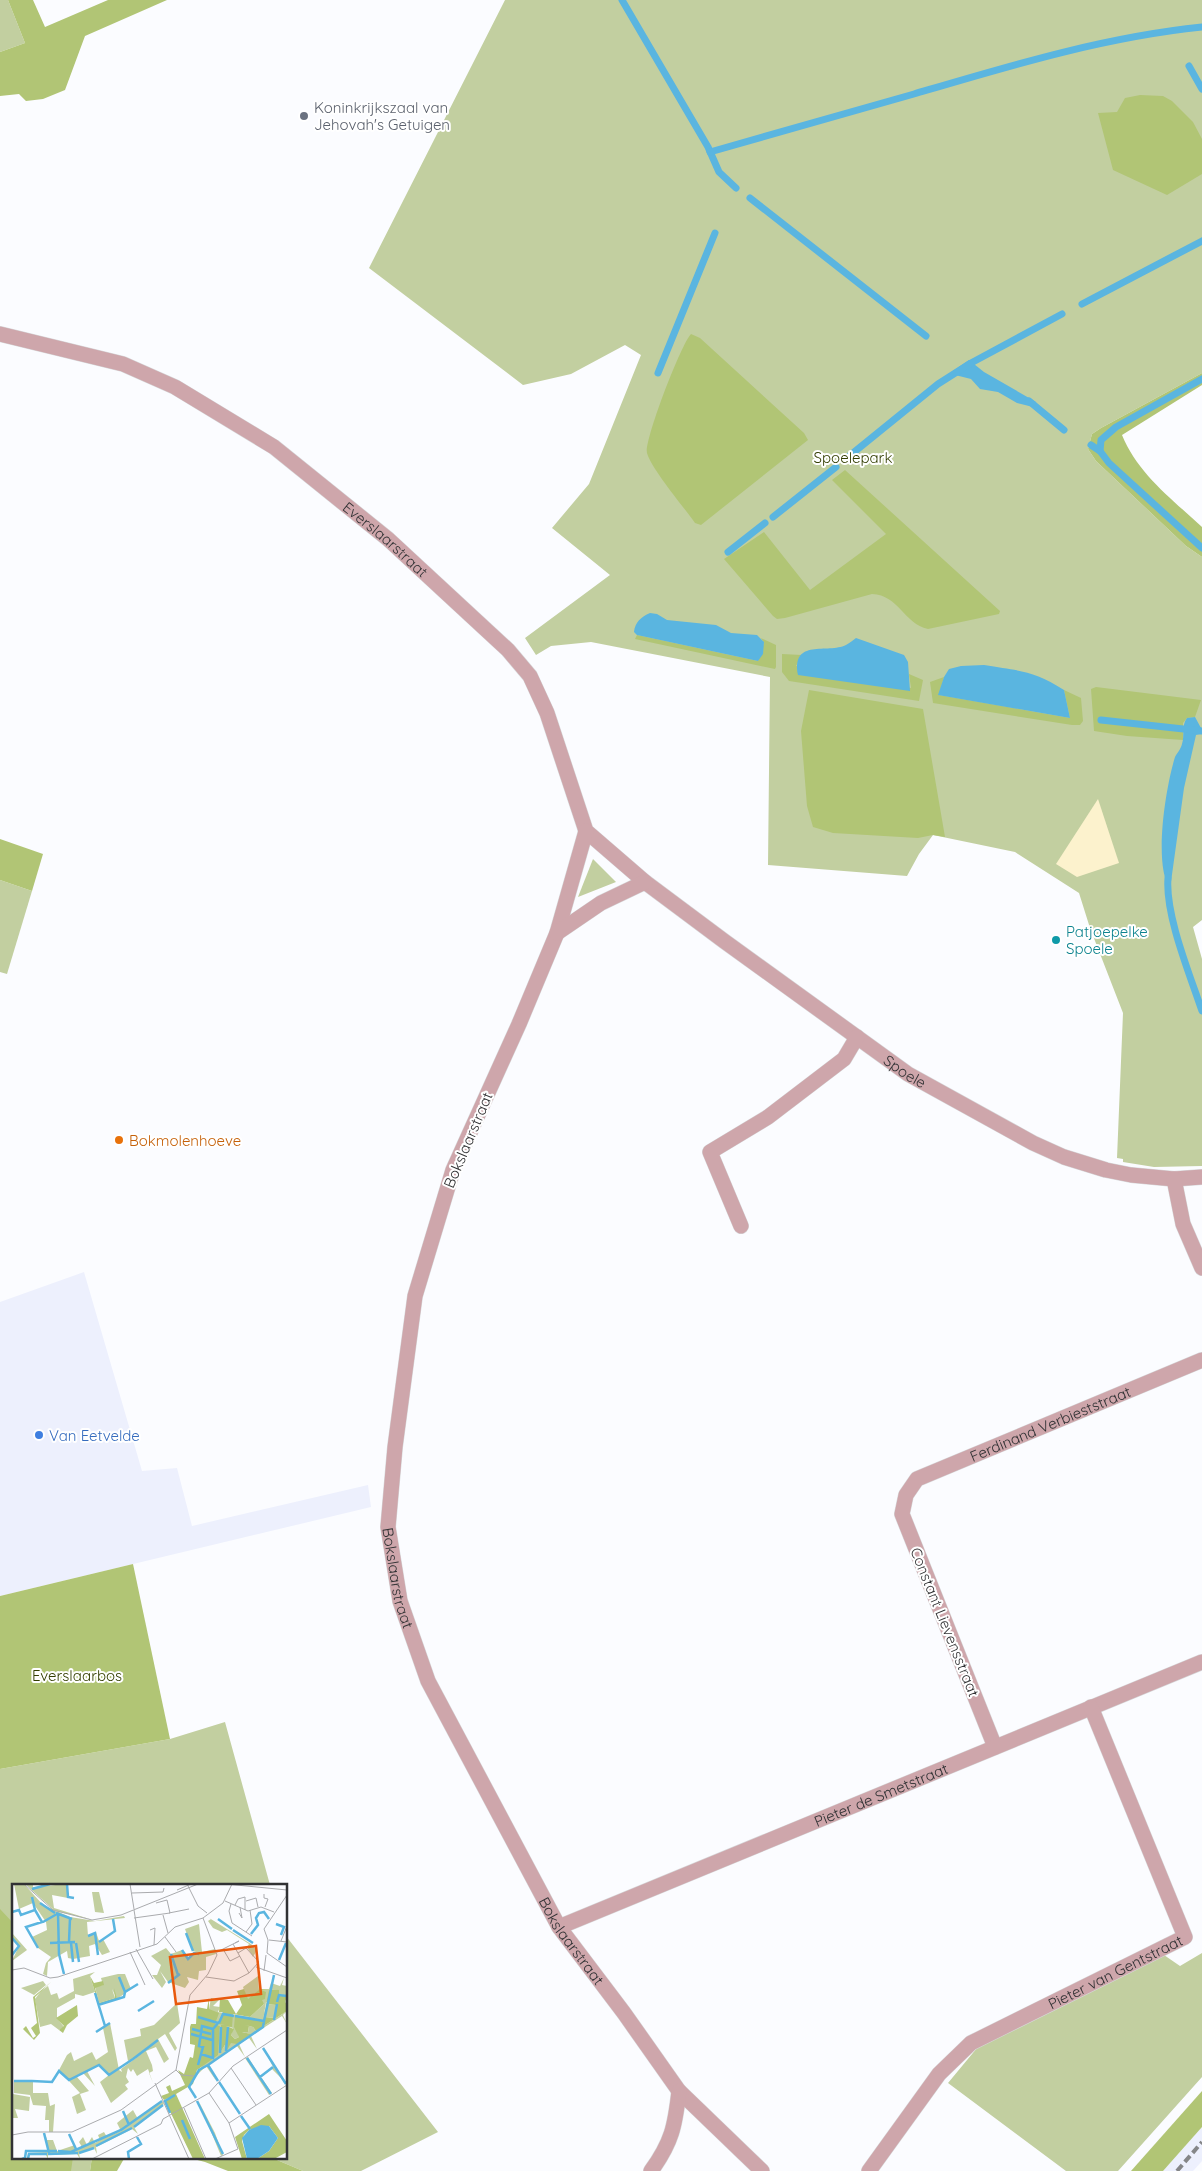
<svg xmlns="http://www.w3.org/2000/svg" width="1202" height="2171" viewBox="0 0 1202 2171" font-family="Quicksand,sans-serif">
  <rect width="100%" height="100%" fill="#fbfcff"/>
  <!-- built -->
  <g fill="#edf0fd">
    <polygon points="84,1272 142,1471 177,1468 192,1526 368,1485 371,1507 0,1596 0,1302"/>
    <polygon points="1202,2127 1202,2161 1193,2171 1163,2171"/>
  </g>
  <!-- green -->
  <g fill="#c2cfa0">
    <polygon points="0,0 8,0 25,43 0,52"/>
    <polygon points="505,0 1202,0 1202,373 1101,428 1092,434 1088,449 1096,461 1186,546 1202,557 1202,920 1193,927 1202,959 1202,1166 1154,1167 1123,1162 1123,1159 1117,1158 1123,1013 1090,928 1079,893 1015,852 933,835 919,854 907,876 768,865 770,677 591,642 551,646 536,655 525,638 610,575 552,528 589,484 641,355 625,345 571,374 523,385 369,268"/>
    <polygon points="593,859 616,882 578,897"/>
    <polygon points="0,880 32,891 7,974 0,972"/>
    <polygon points="225,1722 270,1885 14,1885 14,2157 92,2157 90,2171 0,2171 0,1769 170,1739"/>
    <polygon points="286,1936 438,2132 361,2171 303,2171 270,2157 286,2157"/>
    <polygon points="1202,1953 1202,2077 1118,2171 1066,2171 948,2083 977,2048 1164,1955 1180,1966"/>
  </g>
  <!-- forest -->
  <g fill="#b1c575">
    <polygon points="8,0 33,0 45,27 108,0 167,0 85,36 65,90 43,99 26,101 19,94 0,96 0,52 25,43"/>
    <polygon points="1140,95 1163,96 1172,101 1193,122 1202,139 1202,174 1167,195 1113,170 1098,113 1117,112 1125,98"/>
    <path d="M691 334 700 338 804 433 808 440 701 525 695 523C684 507 652 470 647 453 644 441 681 344 691 334Z"/>
    <path d="M1202 373V385L1122 435C1138 474 1172 499 1202 527V557L1186 546 1096 461 1088 449 1092 434 1101 428Z"/>
    <path d="M845 470 1000 611 999 614 928 629C904 624 899 595 872 594L785 618 777 619 773 616 724 559 764 532 810 590 886 534 832 480Z"/>
    <polygon points="637,635 758,661 764,643 761,638 776,645 776,667 775,669 635,639"/>
    <polygon points="782,654 802,655 796,666 911,688 909,674 923,680 919,701 789,681 782,672"/>
    <polygon points="944,677 939,695 1070,718 1064,690 1081,698 1083,721 1080,725 1072,725 933,703 930,682"/>
    <polygon points="1096,687 1201,700 1195,717 1187,718 1183,723 1183,740 1127,736 1094,731 1091,689"/>
    <polygon points="809,690 923,709 945,837 933,835 918,838 833,833 813,827 807,806 801,731"/>
    <polygon points="0,839 43,854 32,891 0,880"/>
    <polygon points="133,1564 170,1739 0,1769 0,1596"/>
    <polygon points="0,1909 14,1924 14,2157 73,2157 71,2171 0,2171"/>
    <polygon points="1202,2091 1202,2127 1163,2171 1131,2171"/>
    <polygon points="92,2157 125,2157 117,2171 90,2171"/>
    <polygon points="186,2157 270,2157 303,2171 228,2171 205,2162"/>
  </g>
  <!-- sand -->
  <polygon fill="#fcf2cd" points="1098,799 1119,863 1077,877 1056,864"/>
  <!-- water -->
  <g fill="#5ab5e0">
    <polygon points="969,360 984,372 1036,402 1037,408 1017,403 998,392 980,389 971,379 955,375 953,371"/>
    <path d="M650 613 657 614 667 620 716 625 731 633 757 635 764 642 763 654 758 661 637 635 634 632C635 622 641 617 650 613Z"/>
    <path d="M856 638 904 655 908 662 910 691 798 675C791 638 828 654 846 645 850 643 853 640 856 638Z"/>
    <path d="M984 665C1019 671 1033 670 1064 690L1070 718 938 695 944 677 949 669 961 666Z"/>
    <path d="M1195 717 1201 728V734L1196 735 1184 788 1170 889C1153 864 1166 786 1175 757 1177 753 1181 749 1182 744 1185 735 1181 726 1187 718Z"/>
  </g>
  <g fill="none" stroke-linecap="round" stroke-linejoin="round">
    <!-- stream -->
    <g stroke="#5ab5e0" stroke-width="7">
      <polyline points="622,0 708,147 719,172 736,188"/>
      <polyline points="1189,66 1202,89"/>
      <path d="M710 152C778 133 846 114 914 94 1009 66 1104 37 1202 27"/>
      <polyline points="750,198 926,336"/>
      <polyline points="1082,304 1202,241"/>
      <polyline points="658,373 715,233"/>
      <polyline points="1202,379 1116,427 1101,440 1100,451 1109,463 1202,548"/>
      <polyline points="1029,401 1064,430"/>
      <polyline points="1091,445 1100,451"/>
      <polyline points="848,457 938,384 971,363 1062,314"/>
      <polyline points="773,517 836,467"/>
      <polyline points="728,552 765,523"/>
      <polyline points="1101,720 1202,731"/>
      <path d="M1168 878C1165 915 1190 975 1202 1011"/>
    </g>
    <defs>
      <g id="minor">
        <path id="s1" d="M0 334 123 364 175 387 274 447 388 539 508 650 530 676 547 713 586 831 645 882 724 941 908 1074 1033 1143 1064 1157 1106 1170 1131 1175 1174 1179 1202 1177"/>
        <path id="s2" d="M586 831 557 933 519 1024 453 1170 415 1296 395 1447 388 1527 400 1601 428 1681 559 1927 624 2013 679 2091 762 2171"/>
        <polyline points="557,933 601,903 645,882"/>
        <polyline points="1174,1179 1183,1224 1202,1268"/>
        <polyline points="741,1226 710,1152 768,1117 844,1059 857,1037"/>
        <path id="s3" d="M995 1747 902 1514 906 1495 917 1479 1202 1360"/>
        <path id="s4" d="M559 1927 1202 1662"/>
        <path d="M651 2171C672 2142 675 2126 679 2091"/>
        <path id="s5" d="M869 2171 939 2074 971 2043 1185 1937 1091 1707"/>
      </g>
    </defs>
    <!-- minor casing -->
    <use href="#minor" stroke="#d7d8da" stroke-width="16"/>
    <!-- minor -->
    <use href="#minor" stroke="#cea6ab" stroke-width="15"/>
    <!-- rail -->
    <polyline stroke="#858688" stroke-width="4" stroke-dasharray="8 4" stroke-linecap="butt" points="1177,2171 1202,2142"/>
  </g>
  <!-- markers -->
  <circle fill="#6b7280" stroke="#fff" stroke-width="2" cx="304" cy="116" r="5"/>
  <circle fill="#0f9aa8" stroke="#fff" stroke-width="2" cx="1056" cy="940" r="5"/>
  <circle fill="#e8710a" stroke="#fff" stroke-width="2" cx="119" cy="1140" r="5"/>
  <circle fill="#3f7fe0" stroke="#fff" stroke-width="2" cx="39" cy="1435" r="5"/>
  <g text-anchor="middle" dominant-baseline="central" stroke-width="4" stroke-linejoin="round" paint-order="stroke">
    <!-- worship labels -->
    <g font-size="15" fill="#5b616d" stroke="#fff" text-anchor="start">
      <text x="314" y="107">Koninkrijkszaal van<tspan x="314" dy="17">Jehovah's Getuigen</tspan></text>
    </g>
    <!-- park labels -->
    <g font-size="15" fill="#323d00" stroke="#fff">
      <text x="853" y="457">Spoelepark</text>
      <text x="77" y="1675">Everslaarbos</text>
    </g>
    <!-- street labels -->
    <g font-size="15" fill="#313234" stroke="#fff">
      <text stroke="none"><textPath href="#s1" startOffset="444">Everslaarstraat</textPath></text>
      <text stroke="none"><textPath href="#s1" startOffset="1208">Spoele</textPath></text>
      <text transform="translate(468 1140) rotate(-67)">Bokslaarstraat</text>
      <text stroke="none"><textPath href="#s3" startOffset="434">Ferdinand Verbieststraat</textPath></text>
      <text stroke="none"><textPath href="#s2" startOffset="781">Bokslaarstraat</textPath></text>
      <text transform="translate(945 1622) rotate(68)">Constant Lievensstraat</text>
      <text stroke="none"><textPath href="#s4" startOffset="348">Pieter de Smetstraat</textPath></text>
      <text stroke="none"><textPath href="#s2" startOffset="1186">Bokslaarstraat</textPath></text>
      <text stroke="none"><textPath href="#s5" startOffset="325">Pieter van Gentstraat</textPath></text>
    </g>
    <!-- culture labels -->
    <g font-size="15" fill="#0d838f" stroke="#fff" text-anchor="start">
      <text x="1066" y="931">Patjoepelke<tspan x="1066" dy="17">Spoele</tspan></text>
    </g>
    <!-- food labels -->
    <g font-size="15" fill="#c56008" stroke="#fff" text-anchor="start">
      <text x="129" y="1140">Bokmolenhoeve</text>
    </g>
    <!-- shop labels -->
    <g font-size="15" fill="#366cbe" stroke="#fff" text-anchor="start">
      <text x="49" y="1435">Van Eetvelde</text>
    </g>
  </g>
  <!-- overview -->
  <g transform="translate(12 1884)">
    <rect width="275" height="275" fill="#fbfcff"/>
    <path d="M2 0H12L31 21 58 33 83 37 112 32 113 34 75 38 76 52 84 48 87 57 91 55 98 68 90 71 83 60 77 62 78 72 61 75 56 74 55 67 36 78 35 92 31 90 34 79 39 73 26 64 20 53 35 46 34 38 21 19 7 25ZM13 0H21V3L55 0 56 14 40 11 42 24 81 36 43 27ZM80 8H87L92 29 83 28ZM194 32 239 60 245 66 241 73 235 63 237 60 215 46 210 48 201 44 196 37 199 35ZM187 40 190 68 203 65 204 70 194 73V86L187 87 186 96 175 93 177 98 173 104 156 98 148 87 154 98 150 104 140 91H145L149 81 139 72 154 64 159 70 170 66 176 75 181 69H187L181 67 173 45ZM0 49 15 66 0 77 7 62 1 56ZM83 88 78 92 83 108 71 112 63 110V114L45 124V134L52 143 47 146 39 140 28 143 23 115 29 107 36 102 39 111 45 109 47 115 62 107 61 95ZM106 90H113L119 105 105 115 100 105 103 114 87 119 83 103 91 101 89 94ZM246 92 247 106 265 105H257L259 99 268 102 272 94 270 101 275 102V112L267 111 275 119 254 118 251 137 223 132 224 145 236 148 237 142 233 144V141L241 143 244 147 275 127 271 131 275 140 270 132 239 152 245 165 237 154 227 160 233 173 225 162 196 181 205 198 194 182 183 193 206 157 208 142 203 141 197 125 199 114 207 116 201 122 208 123 206 128 238 133 252 120 235 115 231 103ZM213 142 221 144 219 151 223 155 227 153 226 147 238 150 218 159 214 167 213 161 209 167V142ZM31 97 34 101 22 111 9 104ZM165 119 168 139 157 149 165 164 163 167 153 150 146 155 157 175 152 179 144 163 134 167 140 181 141 187 137 189 141 199 136 185 125 192 121 185 119 188 116 184 114 193 117 198 113 201 116 205 99 219 88 198 97 191 87 181 75 187 83 202 71 189 65 193 77 207 68 210 74 226 65 230 60 213 68 209 47 186 55 171 59 168 62 177 80 168 84 176 96 168 91 144 98 139 107 186 110 188 109 185 124 174 116 177 112 156 129 152 128 145 142 141ZM254 120 264 121 262 134 253 133ZM251 163 275 200 260 185 249 193 260 209 257 211 233 174 236 173 248 192 261 183ZM2 197 21 198V209H36L38 222 43 220 41 248H37V236H33L34 222 21 221 18 211 2 209ZM0 205 1 210 18 213 17 227 3 225 6 234H0ZM186 216 203 249 211 271 209 272ZM150 217 152 220 122 243 126 250 120 245 84 263 85 270 82 264 67 269 68 275 65 270 36 271V275L34 271H17L15 275 16 269 35 268 15 267 13 275H0L13 274V267H36L33 249 35 256H41L45 267 63 261 64 265 70 263 67 258 71 253 75 261 80 253 83 259 88 256 86 251 92 248 95 253 109 247 105 239 121 226 126 235Z" fill="#c2cfa0" fill-rule="evenodd"/>
    <path d="M78 92 82 99 91 97 92 101 83 104 87 119 103 114 102 104 105 115 87 121ZM248 96V105L267 106V111L275 112 273 119 256 118 275 119V127L244 147 241 143 232 141 237 142 236 148H230L239 150 225 160 219 159 214 168 213 161 208 169 209 141H213L206 140 211 128H207L208 115 216 116 224 130 230 121 225 107 232 105 236 115 247 106ZM249 106H257L251 136 223 132 222 143 227 153 223 155 219 151 222 145 214 142 220 143 221 130 238 133 252 120 250 116 253 115 254 108ZM254 120 264 121 262 134 253 133ZM39 98 23 113 28 149 22 156 11 145 14 142 21 154 24 152 19 144 25 139 21 113ZM197 114V125L207 129 203 140 208 142 206 171 185 186 181 200 164 210 193 275H181L153 217 161 212 152 216 149 212 157 209 154 203 158 201 160 207 173 201 166 186 172 190 178 173 181 174 183 161 178 160V143L179 140H184L185 123 195 125ZM65 121 66 132 55 141 51 149 47 146 52 142 44 134ZM257 230 275 257V268L262 275H245L257 267 266 254 257 242 237 246 232 251 230 257 235 275H230L223 253Z" fill="#b1c575" fill-rule="evenodd"/>
    <path d="M249 241 257 242 266 254 257 267 245 275H235L230 254 237 246Z" fill="#5ab5e0"/>
    <path fill="none" stroke="#5ab5e0" stroke-width="2.5" d="M55 0 56 13 62 14M20 5 38 0M28 19 43 29M23 26 30 38 14 43 26 64M0 28 7 26 9 31 23 26 20 13M44 29 60 35M46 30 47 70 52 90M206 35 220 45M31 38 45 30M264 40 272 43 269 51M221 46 241 59M174 49 181 67M239 50 246 41 244 34 247 29 252 28 257 35M76 52 83 49 86 71M57 58 58 34M87 58 103 47 101 35M38 59 63 58M59 59 61 78M64 59 67 78M170 66 176 75 182 69 187 70M159 70 166 91M0 71 7 62 0 54M267 76 274 59M107 93 113 108M156 99 168 90M83 109 93 142M265 118 267 111 275 112M86 121 112 113 113 108 126 100M126 127 142 117M223 132 252 137 262 91M186 133 206 139 201 145 190 142 187 162 191 163 186 181M262 136 265 120M207 139 211 130 222 132M180 145 199 150M84 148 98 139M179 150 200 156M251 164 274 200M214 167 216 143M208 169 209 143M189 170 201 174V145M235 174 259 210M121 175 146 156M248 193 261 183M2 197H20M20 197 40 198 47 187 57 196 87 181 97 191 121 175M206 197 196 181 251 143 252 137M207 198 228 230M184 214 177 203 187 186 196 181M185 217 211 270M111 227 117 241M158 229 153 217 163 211M229 232 238 245M170 236 178 255M122 243 151 221M32 249 37 269M57 250 64 265M84 262 120 244M46 267 59 268 109 246 150 217M67 269 82 264M36 270 66 269M10 275 13 274 14 267H45M16 275 17 270H35M117 275 116 268 129 260 125 253"/>
    <path fill="none" stroke="#aaabae" stroke-width="1" d="M12 0 41 26 80 36 109 31 186 0M118 0 122 25M175 0 186 22 195 29M214 0 275 6M165 6 179 0M120 9 151 8 152 4M252 10V14L256 15 253 23M275 11 252 45 256 56 255 69 275 83M213 17 236 27 249 23 262 28M234 17 244 14 246 23M144 19 155 16 158 29M219 20 217 27 220 39 240 52M223 21 226 15 233 13V26M122 26 128 63M157 29 177 25M227 29 230 34 228 23M151 31 156 49M122 34 158 29M191 34 211 19 220 0M138 46 143 44 142 61M234 48 240 40 238 26M153 53 164 68M257 56 275 58M269 57 275 42M221 60 237 89M124 65 141 95M211 65 218 77 228 72M118 68 133 101M205 68 227 57 223 59M244 83 275 94M0 86 12 84 38 94 46 93 145 60 163 43 191 34M252 87 254 71M194 93 222 97 237 89 247 78 234 64 226 69M219 184 244 221M164 186 169 191 182 192M143 199 177 275M197 209 217 239 226 265 203 275M172 224 194 275M217 239 275 201M0 251 16 248H60L109 226 164 186 178 111 196 90 205 71 191 34M80 275 149 240 151 235 197 209 221 182 275 146"/>
    <path fill="#e8590c" fill-opacity="0.15" stroke="#e8590c" stroke-width="2.5" d="M244 62 249 110 164 120 158 73Z"/>
    <rect width="275" height="275" fill="none" stroke="#313234" stroke-width="2.5"/>
  </g>
</svg>
